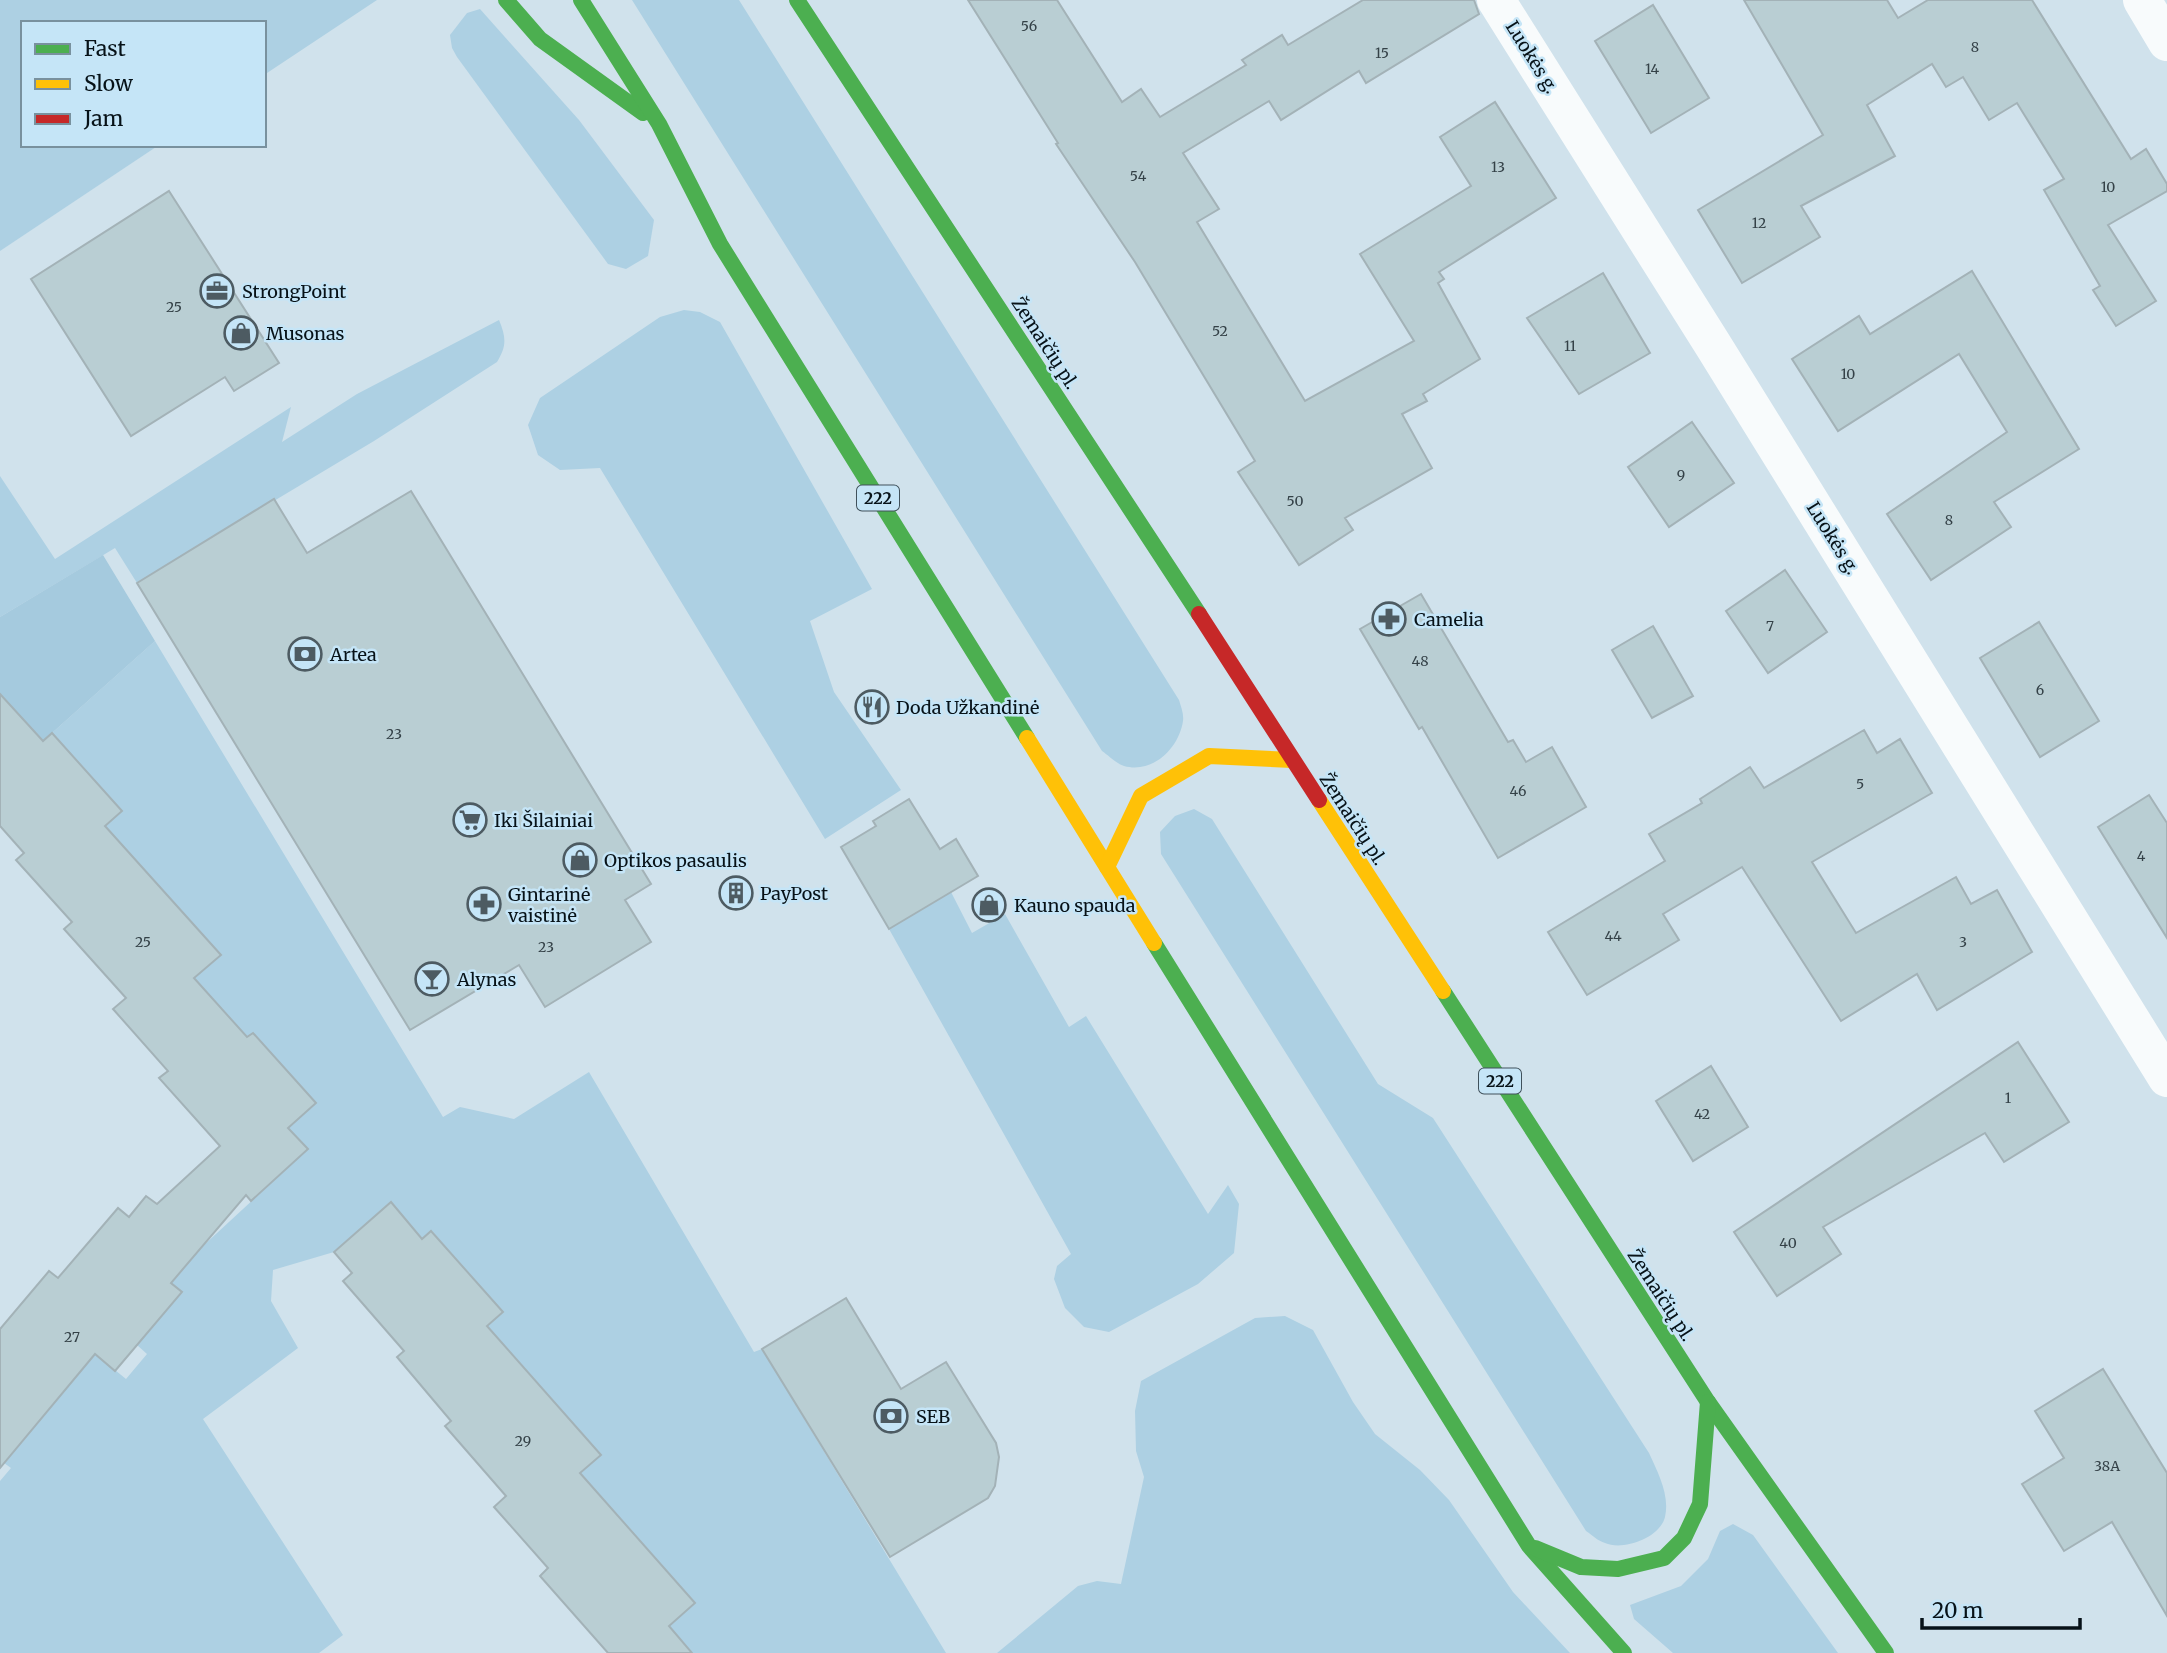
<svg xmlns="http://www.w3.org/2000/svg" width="2167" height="1653" viewBox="0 0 2167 1653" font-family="Merriweather,serif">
  <rect width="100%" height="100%" fill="#d0e2ec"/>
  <!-- green -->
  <g fill="#add0e3">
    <polygon points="0,0 377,0 264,75 264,23 23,23 23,145 159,145 0,251"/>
    <path d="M632 0H739L1179 700C1181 707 1184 714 1183 721 1179 748 1153 774 1124 766 1117 764 1108 755 1102 751Z"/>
    <polygon points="480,9 579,120 654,220 648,256 626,269 608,264 457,57 452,48 450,35 467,13"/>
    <polygon points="684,310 700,312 720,322 872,589 810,621 834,692 901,790 825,839 600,468 560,470 538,455 528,425 540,398 660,317"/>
    <path d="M499 320C506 337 507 346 497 362L374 441 137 583 115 548 0 617V476L55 559 291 407 282 442 357 394Z"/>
    <polygon points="155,641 443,1117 460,1107 514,1119 589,1072 754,1352 762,1349 946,1653 682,1653 688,1648 669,1626 695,1603 576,1477 600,1455 480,1331 502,1312 432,1231 422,1239 391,1203 334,1252 273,1270 271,1301 298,1348 203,1419 343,1635 319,1653 0,1653 0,1481 11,1468 4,1463 49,1410 88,1348 126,1379 147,1354 137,1345 182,1292 171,1283 204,1245 307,1150 288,1128 316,1103 253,1033 247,1037 194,978 220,955 98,832 122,811 52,733"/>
    <path d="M1194 809 1212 819 1378 1084 1433 1118 1649 1453C1658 1473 1670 1495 1665 1517 1660 1538 1623 1551 1605 1543 1598 1541 1592 1535 1586 1531L1161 854 1160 832 1175 816Z"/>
    <polygon points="951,892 972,933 1005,914 1069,1027 1086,1016 1208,1214 1228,1185 1239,1204 1234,1253 1198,1284 1109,1332 1084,1327 1065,1308 1054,1279 1057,1266 1071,1254 889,929"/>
    <polygon points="1285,1316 1313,1330 1353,1402 1375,1434 1420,1470 1449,1500 1513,1592 1570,1653 997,1653 1078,1586 1097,1581 1121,1584 1144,1477 1136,1451 1135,1411 1141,1381 1255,1318"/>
    <polygon points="1733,1524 1753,1535 1838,1653 1673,1653 1634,1619 1630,1605 1681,1586 1708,1559 1720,1531"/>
  </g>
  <!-- forest -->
  <polygon fill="#a5cade" points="103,555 155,641 43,741 10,705 0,714 0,617"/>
  <!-- building -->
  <g fill="#b9ced3" stroke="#a3b2b7" stroke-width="2">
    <polygon points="968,0 1057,0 1122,102 1141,89 1160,117 1246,65 1242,60 1282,35 1288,45 1363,0 1474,0 1479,14 1366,83 1359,71 1281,120 1269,101 1183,153 1219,209 1197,222 1305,401 1414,341 1360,254 1471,186 1440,137 1495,102 1556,198 1439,272 1444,279 1438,283 1480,359 1423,394 1427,401 1402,414 1432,468 1345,518 1353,530 1299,565 1238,472 1255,461 1135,262 1056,144 1058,143"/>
    <polygon points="1744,0 1887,0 1898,18 1928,0 2032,0 2131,159 2146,149 2167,184 2167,191 2108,225 2156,301 2116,326 2093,290 2100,286 2044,190 2064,179 2017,103 1989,120 1963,77 1946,87 1932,64 1867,105 1895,156 1801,206 1820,237 1742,283 1698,210 1823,135"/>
    <polygon points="1653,5 1709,98 1651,133 1595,41"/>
    <polygon points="169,191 279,363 234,391 225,377 131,436 31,279"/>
    <polygon points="1972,271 2079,449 1994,502 2011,527 1931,580 1887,514 2007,432 1959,354 1838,431 1792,359 1859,316 1870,334"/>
    <polygon points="1603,273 1650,353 1579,394 1527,318"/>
    <polygon points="1692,422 1734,483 1669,527 1628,467"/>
    <polygon points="411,491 651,884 625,900 651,942 545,1007 519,965 410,1030 137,583 274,499 307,553"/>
    <polygon points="1785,570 1827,632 1768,673 1726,611"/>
    <polygon points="1421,594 1508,742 1513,740 1526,762 1552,747 1586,807 1498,858 1422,727 1419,729 1360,629"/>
    <polygon points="2039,622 2099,721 2040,757 1980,658"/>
    <polygon points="1653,626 1693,696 1652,718 1612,650"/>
    <polygon points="0,694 43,741 52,733 122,811 105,826 221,955 194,978 247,1037 253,1033 316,1103 288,1128 308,1149 251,1201 246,1195 171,1283 182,1292 115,1371 95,1354 0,1468 0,1329 49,1271 58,1278 118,1208 129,1217 146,1196 157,1204 220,1146 159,1078 168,1071 113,1009 126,998 64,929 72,922 16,860 24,853 0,826"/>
    <polygon points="1864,730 1877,753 1900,739 1932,793 1812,862 1856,933 1956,877 1971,904 1997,890 2032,952 1937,1010 1917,974 1841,1021 1742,867 1663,914 1679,940 1587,995 1548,932 1665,861 1649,834 1702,803 1700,799 1750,767 1764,788"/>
    <polygon points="2149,795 2167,823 2167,938 2098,827"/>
    <polygon points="909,799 940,849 956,839 978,876 889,929 841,847 876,826 873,821"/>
    <polygon points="2018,1042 2069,1122 2004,1162 1985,1133 1823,1227 1841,1254 1777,1296 1734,1232"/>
    <polygon points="1711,1066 1748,1127 1693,1161 1656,1101"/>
    <polygon points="391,1202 422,1239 431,1231 503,1312 487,1326 601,1455 580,1473 695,1603 669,1626 692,1653 608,1653 540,1576 548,1568 494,1507 506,1496 445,1426 451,1421 397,1357 404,1351 343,1281 352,1273 334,1252"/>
    <polygon points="846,1298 901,1389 946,1362 996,1443 999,1457 995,1486 988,1498 890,1557 762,1349"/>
    <polygon points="2103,1369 2167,1473 2167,1616 2112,1522 2064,1551 2022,1484 2064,1458 2035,1411"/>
  </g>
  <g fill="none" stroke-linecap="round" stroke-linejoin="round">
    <!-- street -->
    <g stroke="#f8fbfc" stroke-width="38">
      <polyline points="1496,0 1713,345 2167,1078"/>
      <polyline points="2142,0 2167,42"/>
    </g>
    <!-- fast -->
    <g stroke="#4caf50" stroke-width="16">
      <polyline points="506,0 540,39 643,113"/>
      <polyline points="581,0 659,124 720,244 1027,738"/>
      <polyline points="797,0 1199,614"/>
      <polyline points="1154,943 1529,1546 1624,1653"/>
      <polyline points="1443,991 1708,1402 1886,1653"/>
      <polyline points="1535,1548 1581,1567 1618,1569 1664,1558 1684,1538 1700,1504 1708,1402"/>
    </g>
    <!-- slow -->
    <g stroke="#ffc107" stroke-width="16">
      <polyline points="1027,738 1154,943"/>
      <polyline points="1319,800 1443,991"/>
      <polyline points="1107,867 1141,796 1209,756 1292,760"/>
    </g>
    <!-- jam -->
    <polyline stroke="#c62828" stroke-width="16" points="1199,614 1319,800"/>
  </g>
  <!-- icons -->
  <defs>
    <symbol id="office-ring" viewBox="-11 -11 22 22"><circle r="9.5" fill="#c5e5f7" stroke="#4d5b62" stroke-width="1.5"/><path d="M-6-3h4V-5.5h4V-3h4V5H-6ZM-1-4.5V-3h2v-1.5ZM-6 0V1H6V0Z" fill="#4d5b62"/></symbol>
    <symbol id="shop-ring" viewBox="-11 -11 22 22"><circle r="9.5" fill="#c5e5f7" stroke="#4d5b62" stroke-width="1.5"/><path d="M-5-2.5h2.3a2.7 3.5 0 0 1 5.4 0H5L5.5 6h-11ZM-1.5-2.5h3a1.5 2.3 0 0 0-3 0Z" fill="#4d5b62"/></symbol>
    <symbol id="pharmacy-ring" viewBox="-11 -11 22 22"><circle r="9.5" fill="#c5e5f7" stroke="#4d5b62" stroke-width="1.5"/><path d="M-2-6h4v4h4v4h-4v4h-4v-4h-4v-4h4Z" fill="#4d5b62"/></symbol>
    <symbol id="bank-ring" viewBox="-11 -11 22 22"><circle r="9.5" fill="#c5e5f7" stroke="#4d5b62" stroke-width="1.5"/><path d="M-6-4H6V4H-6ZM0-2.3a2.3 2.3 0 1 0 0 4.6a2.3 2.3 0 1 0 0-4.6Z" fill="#4d5b62"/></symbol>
    <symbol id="restaurant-ring" viewBox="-11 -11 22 22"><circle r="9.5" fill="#c5e5f7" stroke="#4d5b62" stroke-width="1.5"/><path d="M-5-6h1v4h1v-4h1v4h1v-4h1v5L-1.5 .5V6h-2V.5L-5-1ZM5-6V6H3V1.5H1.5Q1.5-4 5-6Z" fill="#4d5b62"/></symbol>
    <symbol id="supermarket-ring" viewBox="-11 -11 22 22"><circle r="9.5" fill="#c5e5f7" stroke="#4d5b62" stroke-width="1.5"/><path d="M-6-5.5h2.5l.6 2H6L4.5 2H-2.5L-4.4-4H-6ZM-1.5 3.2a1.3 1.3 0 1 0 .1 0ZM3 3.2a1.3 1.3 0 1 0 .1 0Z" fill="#4d5b62"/></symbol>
    <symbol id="building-ring" viewBox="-11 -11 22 22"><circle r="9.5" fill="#c5e5f7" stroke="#4d5b62" stroke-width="1.5"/><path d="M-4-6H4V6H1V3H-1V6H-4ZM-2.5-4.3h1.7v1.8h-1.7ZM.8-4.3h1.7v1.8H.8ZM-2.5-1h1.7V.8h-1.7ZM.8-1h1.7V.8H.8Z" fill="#4d5b62"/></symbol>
    <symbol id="bar-ring" viewBox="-11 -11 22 22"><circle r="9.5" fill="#c5e5f7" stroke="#4d5b62" stroke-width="1.5"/><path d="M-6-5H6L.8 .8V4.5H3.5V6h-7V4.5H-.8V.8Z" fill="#4d5b62"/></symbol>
  </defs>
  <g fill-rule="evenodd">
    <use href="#office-ring" x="198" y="272" width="38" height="38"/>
    <use href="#shop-ring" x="222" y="314" width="38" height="38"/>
    <use href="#pharmacy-ring" x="1370" y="600" width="38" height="38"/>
    <use href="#bank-ring" x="286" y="635" width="38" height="38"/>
    <use href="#restaurant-ring" x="853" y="688" width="38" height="38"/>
    <use href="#supermarket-ring" x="451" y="801" width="38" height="38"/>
    <use href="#shop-ring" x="561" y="841" width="38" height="38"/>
    <use href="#building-ring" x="717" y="874" width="38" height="38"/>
    <use href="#pharmacy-ring" x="465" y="885" width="38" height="38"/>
    <use href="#shop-ring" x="970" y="886" width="38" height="38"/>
    <use href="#bar-ring" x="413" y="960" width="38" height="38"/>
    <use href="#bank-ring" x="872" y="1397" width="38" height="38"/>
  </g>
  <g text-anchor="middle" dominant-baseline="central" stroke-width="5" stroke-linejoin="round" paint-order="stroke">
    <!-- number labels -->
    <g font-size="14" fill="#344147">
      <text x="1029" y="26">56</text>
      <text x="1975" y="47">8</text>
      <text x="1382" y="53">15</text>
      <text x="1652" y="69">14</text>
      <text x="1498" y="167">13</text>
      <text x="1138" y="176">54</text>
      <text x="2108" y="187">10</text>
      <text x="1759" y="223">12</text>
      <text x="174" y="307">25</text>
      <text x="1220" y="331">52</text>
      <text x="1570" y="346">11</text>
      <text x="1848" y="374">10</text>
      <text x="1681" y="475">9</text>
      <text x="1295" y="501">50</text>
      <text x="1949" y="520">8</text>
      <text x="1770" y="626">7</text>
      <text x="1420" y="661">48</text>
      <text x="2040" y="690">6</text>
      <text x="394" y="734">23</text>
      <text x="1860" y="784">5</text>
      <text x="1518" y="791">46</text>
      <text x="2141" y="856">4</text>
      <text x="1613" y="936">44</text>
      <text x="143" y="942">25</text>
      <text x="1963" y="942">3</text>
      <text x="546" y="947">23</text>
      <text x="2008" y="1098">1</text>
      <text x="1702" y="1114">42</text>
      <text x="1788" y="1243">40</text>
      <text x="72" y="1337">27</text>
      <text x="523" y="1441">29</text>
      <text x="2107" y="1466">38A</text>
    </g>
    <!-- shield labels -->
    <g fill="#c5e5f7" stroke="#40515b" stroke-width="2">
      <rect x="857" y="485.5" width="42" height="25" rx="5"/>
      <rect x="1479" y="1068.5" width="42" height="25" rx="5"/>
    </g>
    <g font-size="16" font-weight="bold" fill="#071218">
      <text x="878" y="498">222</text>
      <text x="1500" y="1081">222</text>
    </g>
    <!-- street labels -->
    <g font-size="18" fill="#071218" stroke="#c5e5f7">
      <text transform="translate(1532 57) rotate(58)">Luokės g.</text>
      <text transform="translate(1045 343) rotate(57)">Žemaičių pl.</text>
      <text transform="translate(1833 538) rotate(58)">Luokės g.</text>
      <text transform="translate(1353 819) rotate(57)">Žemaičių pl.</text>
      <text transform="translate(1661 1295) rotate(57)">Žemaičių pl.</text>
    </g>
    <!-- poi labels -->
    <g font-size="18" fill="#071218" stroke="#c5e5f7" text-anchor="start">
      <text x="242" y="291">StrongPoint</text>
      <text x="266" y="333">Musonas</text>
      <text x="1414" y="619">Camelia</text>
      <text x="330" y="654">Artea</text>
      <text x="896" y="707">Doda Užkandinė</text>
      <text x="494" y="820">Iki Šilainiai</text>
      <text x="604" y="860">Optikos pasaulis</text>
      <text x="760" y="893">PayPost</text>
      <text x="508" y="894">Gintarinė<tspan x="508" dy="21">vaistinė</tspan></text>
      <text x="1014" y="905">Kauno spauda</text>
      <text x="457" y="979">Alynas</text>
      <text x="916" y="1416">SEB</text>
    </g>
  </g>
  <!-- legend -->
  <rect x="21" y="21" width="245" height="126" fill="#c5e5f7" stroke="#79919e" stroke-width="2"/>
  <rect x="35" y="44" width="35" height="10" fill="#4caf50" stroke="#79919e" stroke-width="2"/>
  <text x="84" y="56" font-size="21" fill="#071218">Fast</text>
  <rect x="35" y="79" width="35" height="10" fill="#ffc107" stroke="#79919e" stroke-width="2"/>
  <text x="84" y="91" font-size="21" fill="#071218">Slow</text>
  <rect x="35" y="114" width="35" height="10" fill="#c62828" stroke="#79919e" stroke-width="2"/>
  <text x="84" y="126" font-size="21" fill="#071218">Jam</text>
  <!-- scale -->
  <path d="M1922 1618v10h158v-10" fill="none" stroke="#071218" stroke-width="3.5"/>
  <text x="1932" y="1618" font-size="21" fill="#071218" stroke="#c5e5f7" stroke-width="5" paint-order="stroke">20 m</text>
</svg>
